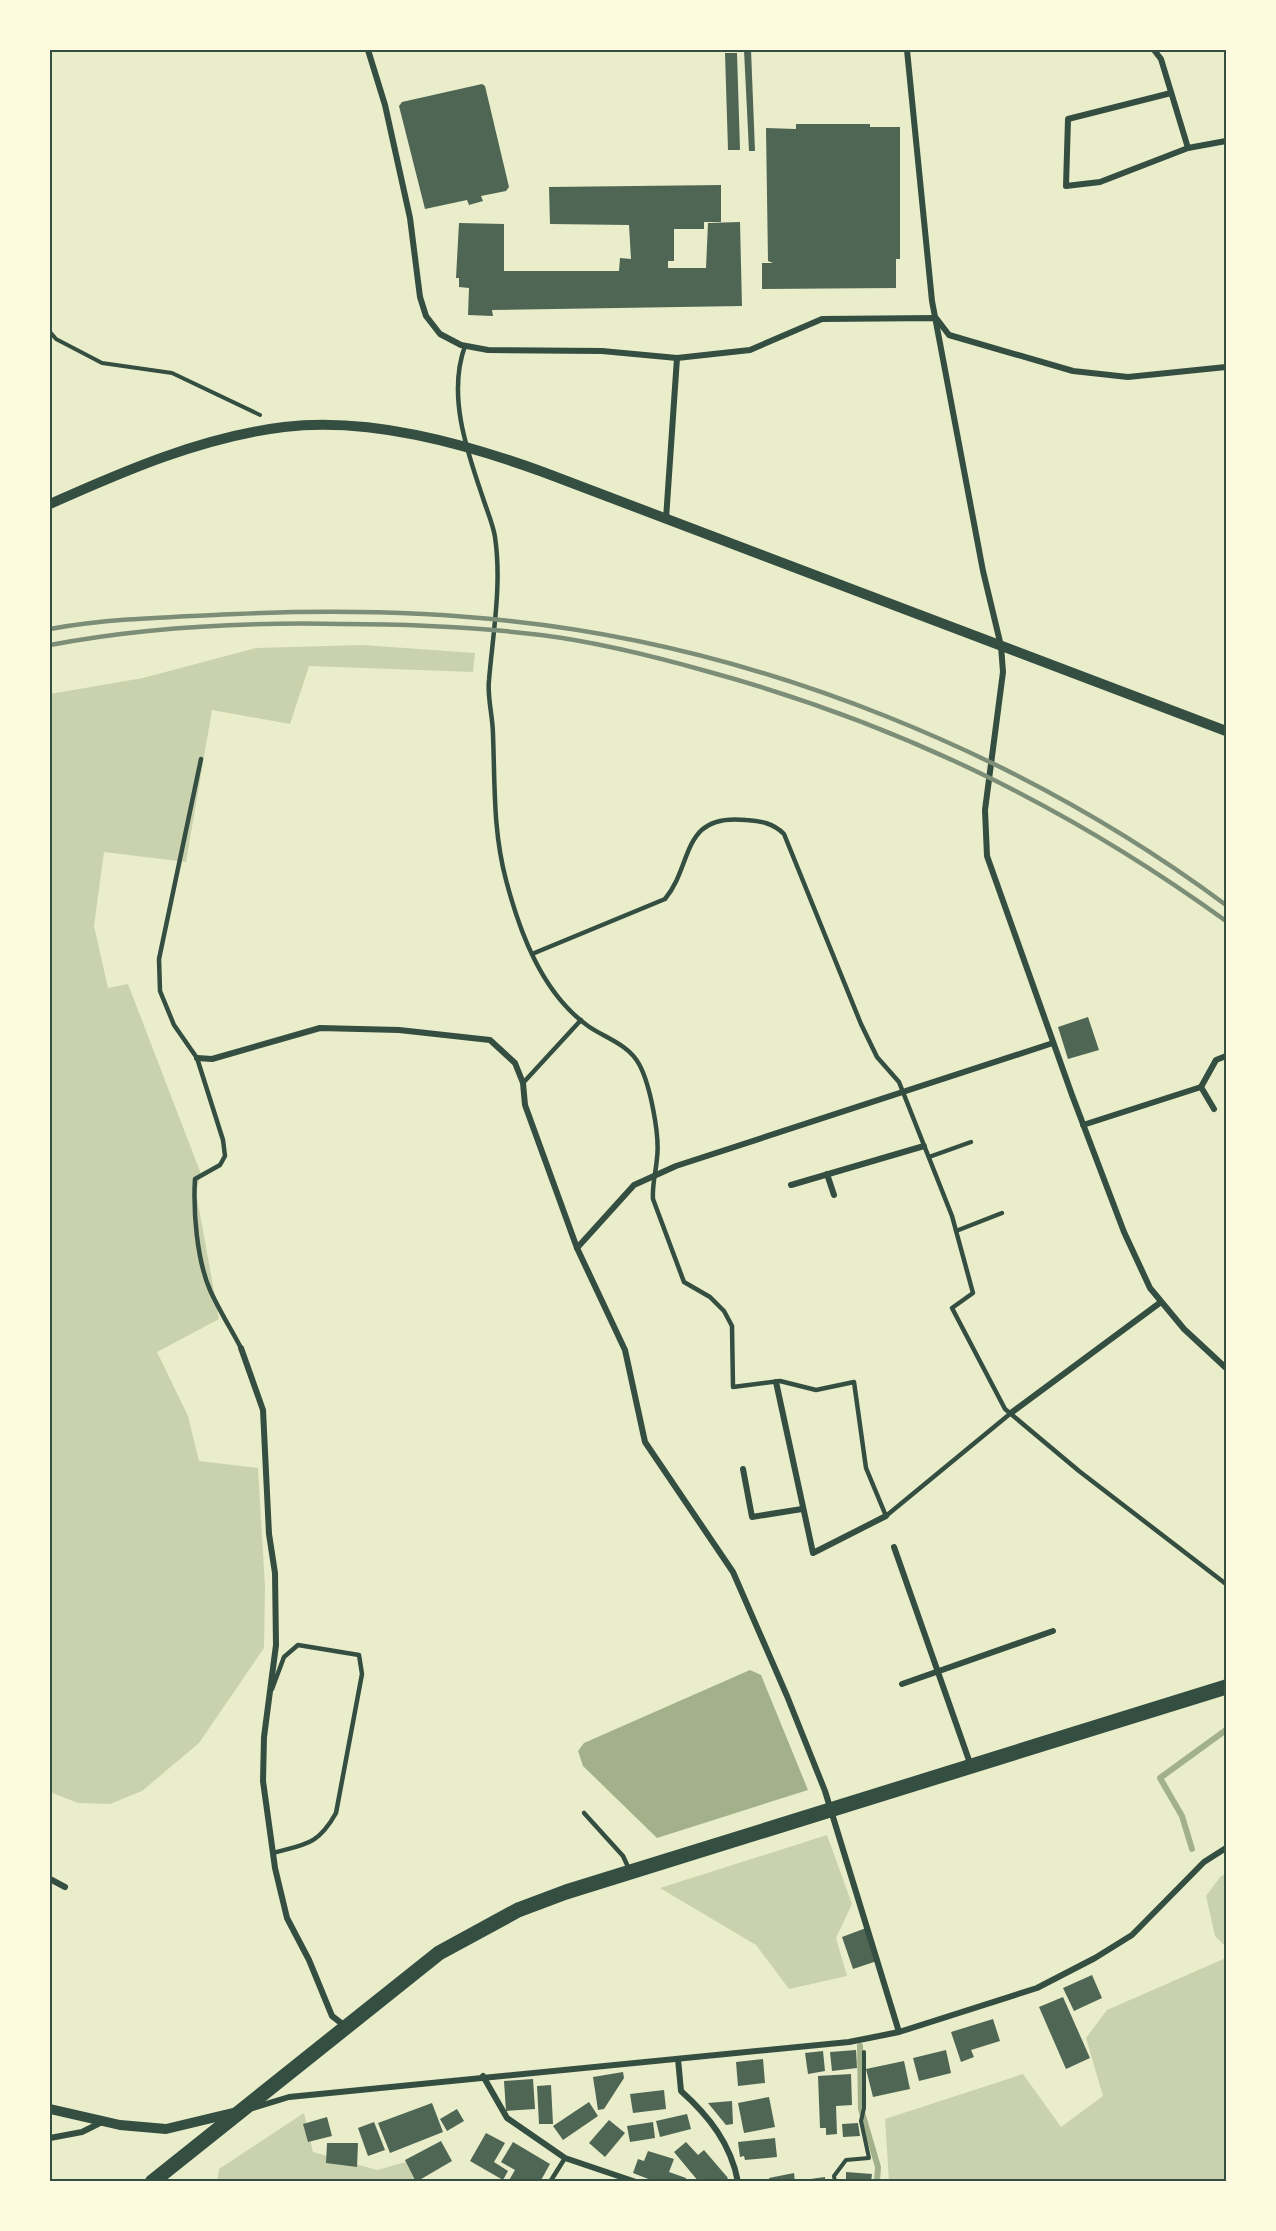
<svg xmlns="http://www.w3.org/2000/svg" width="1276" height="2231" viewBox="0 0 1276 2231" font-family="Signika,sans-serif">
  <rect width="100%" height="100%" fill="#e9edc9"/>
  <!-- green -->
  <g fill="#cad2ad">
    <polygon points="363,645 475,653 473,672 309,666 290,724 212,710 186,862 104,852 94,926 108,988 128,984 201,1174 196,1192 219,1319 157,1352 188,1416 199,1461 258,1468 265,1587 264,1648 199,1743 142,1791 110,1804 78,1803 50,1792 50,694 143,678 256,648"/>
    <polygon points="827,1835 852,1904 836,1938 847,1976 789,1989 756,1945 660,1888"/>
    <polygon points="1226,1874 1226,1947 1215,1936 1206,1896 1221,1876"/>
    <polygon points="1226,1958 1226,2181 889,2181 885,2119 1023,2074 1061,2127 1103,2096 1086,2038 1107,2010"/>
    <polygon points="304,2113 313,2152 377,2170 413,2160 420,2181 217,2182 219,2169"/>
  </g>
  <!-- water -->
  <polygon fill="#a3b18a" points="750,1670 761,1675 808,1790 657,1838 583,1766 578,1751 584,1743"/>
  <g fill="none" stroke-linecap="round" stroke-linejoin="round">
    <!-- stream -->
    <g stroke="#a3b18a" stroke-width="6">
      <polyline points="1192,1849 1182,1816 1160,1778 1226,1730"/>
      <polyline points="860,2046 861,2109 878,2167 877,2182"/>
    </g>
  </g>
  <!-- building -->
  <g fill="#4f6655">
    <polygon points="744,50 751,50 755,151 749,151"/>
    <polygon points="725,53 737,53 740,150 728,150"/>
    <polygon points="482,84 485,86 509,187 506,191 481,196 483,201 469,205 467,200 425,209 399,106 402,102"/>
    <polygon points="796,124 870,124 870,127 900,127 900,259 896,259 896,288 762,289 762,263 773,263 768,261 766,128 796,129"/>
    <polygon points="721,185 721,222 704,222 704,229 674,229 674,261 668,261 668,268 706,268 708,223 740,222 742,306 492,310 493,316 468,315 469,288 459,287 459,278 456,278 459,223 504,224 504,271 619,271 620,258 631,259 629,225 550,224 549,187"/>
    <polygon points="1088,1017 1099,1050 1068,1059 1058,1027"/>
    <polygon points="866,1928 877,1961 853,1969 842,1937"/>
    <polygon points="1092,1975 1102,1998 1074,2011 1063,1988"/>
    <polygon points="1063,1997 1090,2058 1066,2069 1039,2007"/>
    <polygon points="993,2019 1000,2041 971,2050 974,2057 961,2062 951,2032"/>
    <polygon points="856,2050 857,2068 832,2071 830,2052"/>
    <polygon points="946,2050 951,2073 919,2081 913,2058"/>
    <polygon points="823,2051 825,2071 808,2074 805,2053"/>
    <polygon points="763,2059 765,2083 738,2086 736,2062"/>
    <polygon points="904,2061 910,2089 873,2097 866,2069"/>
    <polygon points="623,2072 624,2078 604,2109 598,2110 593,2077"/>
    <polygon points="851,2074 852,2105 836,2106 837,2134 826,2135 826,2128 820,2128 818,2076"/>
    <polygon points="533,2079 535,2109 506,2111 504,2081"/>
    <polygon points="551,2085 553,2124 539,2124 537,2086"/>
    <polygon points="664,2090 666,2109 633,2113 630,2094"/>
    <polygon points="769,2097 775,2127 744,2133 738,2103"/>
    <polygon points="732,2101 733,2124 726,2125 708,2103"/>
    <polygon points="589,2102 598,2116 563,2140 553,2126"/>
    <polygon points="432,2103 443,2132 390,2153 378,2123"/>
    <polygon points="457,2109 464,2121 447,2131 440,2119"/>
    <polygon points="687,2114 691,2129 660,2137 656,2121"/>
    <polygon points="327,2117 332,2136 308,2142 303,2124"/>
    <polygon points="609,2120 625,2133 605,2157 589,2143"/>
    <polygon points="374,2122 385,2150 368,2156 358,2128"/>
    <polygon points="653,2122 655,2138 630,2142 627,2126"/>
    <polygon points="858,2123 860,2136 843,2137 842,2124"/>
    <polygon points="486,2133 505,2143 494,2162 508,2171 503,2180 470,2161"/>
    <polygon points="775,2138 777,2157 745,2160 744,2156 740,2157 738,2142"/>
    <polygon points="441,2141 452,2161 416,2182 405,2160"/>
    <polygon points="513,2142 550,2164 540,2182 508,2182 515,2170 501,2162"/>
    <polygon points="686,2142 698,2155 704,2150 728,2178 724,2182 699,2182 674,2152"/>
    <polygon points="327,2143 358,2143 357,2167 326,2163"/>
    <polygon points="648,2151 674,2159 669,2172 686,2178 685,2182 656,2182 633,2173 638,2159 644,2161"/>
    <polygon points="846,2172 872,2174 871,2182 846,2182"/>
    <polygon points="794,2173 795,2182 770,2182 769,2178"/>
    <polygon points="825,2177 825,2182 803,2182 803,2180"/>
  </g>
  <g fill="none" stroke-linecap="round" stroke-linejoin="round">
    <!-- path -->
    <g stroke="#344e41" stroke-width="4">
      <polyline points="50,332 56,339 102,363 172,373 260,415"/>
      <polyline points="835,2182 834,2176 846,2160 869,2158 861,2121 864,2108 864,2052"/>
    </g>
    <!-- service -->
    <g stroke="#344e41" stroke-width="4.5">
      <path d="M465 346C447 395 467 451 483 498 487 511 493 524 495 537 502 584 493 633 489 680 487 698 493 716 493 735 495 785 493 831 506 880 520 933 542 993 588 1026 605 1038 628 1044 639 1064 650 1084 660 1135 657 1158 656 1172 652 1184 653 1199L684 1282 710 1297 724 1311 732 1326 733 1387 780 1381 816 1390 854 1382 866 1468 886 1516 1011 1413"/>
      <path d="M201 759 159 959 160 991 174 1025 197 1058 223 1140 225 1156 220 1165 195 1179C193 1212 197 1260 210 1290 219 1310 231 1329 241 1348"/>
      <path d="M532 954 665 899C694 864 680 813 746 820 761 821 773 823 784 834L861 1024 877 1057 899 1082 952 1216 973 1293 952 1308 1005 1409 1079 1471 1226 1584"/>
      <polyline points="523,1083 581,1020"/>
      <polyline points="929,1157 971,1142"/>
      <polyline points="956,1231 1002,1213"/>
      <path d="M272 1689 284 1657 298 1645 359 1655 362 1674 336 1813C318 1845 306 1844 273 1853"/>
      <polyline points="584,1813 623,1856 629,1869"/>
      <polyline points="550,2182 565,2158"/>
    </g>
    <!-- minor -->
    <g stroke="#344e41" stroke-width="6">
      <polyline points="368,50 385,105 410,218 420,297 426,316 440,334 461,345 488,350 602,351 677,358 750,350 822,319 936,318 949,335 1073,371 1128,377 1226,367"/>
      <polyline points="907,50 932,301 983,571 1001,646 1003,672 985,810 987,856 1072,1095 1124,1232 1150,1288 1184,1329 1226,1368"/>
      <polyline points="1154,50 1161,59 1188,148 1226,141"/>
      <polyline points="1171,93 1068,119 1066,186 1100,182 1188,148"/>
      <polyline points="666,519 677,358"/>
      <polyline points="197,1058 212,1059 320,1028 399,1030 490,1040 515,1063 523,1083 525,1105 577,1248 625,1350 645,1442 733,1572 787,1696 825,1791 899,2032"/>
      <polyline points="1201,1087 1216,1060 1226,1056"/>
      <polyline points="1083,1125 1201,1087 1214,1109"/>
      <polyline points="827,1174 834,1195"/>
      <polyline points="791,1185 924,1146"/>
      <polyline points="577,1248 634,1185 676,1166 1053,1043"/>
      <polyline points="241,1348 263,1410 269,1534 275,1573 276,1645 264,1737 263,1781 275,1868 287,1918 309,1960 332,2016 345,2026"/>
      <polyline points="776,1382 813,1553 886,1516"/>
      <polyline points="1011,1413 1161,1302"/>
      <polyline points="743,1469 752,1517 802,1509"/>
      <polyline points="894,1547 971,1766"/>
      <polyline points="902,1684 1053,1631"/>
      <polyline points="50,1879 65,1887"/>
      <path d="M678 2059 681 2091C709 2116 731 2144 738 2182"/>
      <polyline points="483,2076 507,2118 565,2158 636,2182"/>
      <polyline points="253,2108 289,2097 849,2042 899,2032 1037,1988 1095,1958 1132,1935 1204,1862 1226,1848"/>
      <polyline points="50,2138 82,2132 102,2122"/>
    </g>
    <!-- tertiary -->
    <g stroke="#344e41" stroke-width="10">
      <path d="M50 504C124 471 202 437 284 427 370 417 463 443 543 472L1226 731"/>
      <polyline points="50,2109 120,2125 166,2129 237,2112"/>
    </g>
    <!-- primary -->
    <polyline stroke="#344e41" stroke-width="15" points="152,2182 439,1953 518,1910 566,1892 1226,1687"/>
    <!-- rail -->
    <g stroke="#7c8e77" stroke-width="4.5">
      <path d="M50 629C111 618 174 617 236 614 327 610 419 611 510 621 763 648 1023 754 1226 905"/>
      <path d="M50 645C145 627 245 622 342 624 409 624 475 627 541 635 597 642 653 656 706 671 897 723 1066 805 1226 921"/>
    </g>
  </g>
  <!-- border -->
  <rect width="1276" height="2231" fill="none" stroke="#fefae0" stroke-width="102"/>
  <rect x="51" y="51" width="1174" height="2129" fill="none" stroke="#344e41" stroke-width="2"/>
</svg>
